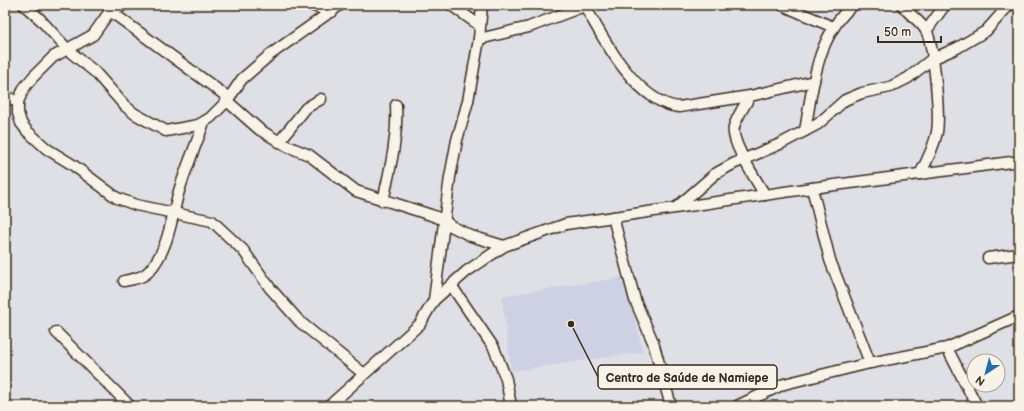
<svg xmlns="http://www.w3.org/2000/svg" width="1024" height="411" viewBox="0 0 1024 411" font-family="'Balsamiq Sans',sans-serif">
  <rect width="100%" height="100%" fill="#dfdfe6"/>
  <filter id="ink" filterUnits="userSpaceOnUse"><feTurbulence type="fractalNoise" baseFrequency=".025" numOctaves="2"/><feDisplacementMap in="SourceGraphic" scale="8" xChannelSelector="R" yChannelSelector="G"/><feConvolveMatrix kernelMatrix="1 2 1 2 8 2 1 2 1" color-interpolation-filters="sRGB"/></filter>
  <g filter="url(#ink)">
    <!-- built -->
    <polygon fill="#ced1e4" points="625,277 643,352 511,371 502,296"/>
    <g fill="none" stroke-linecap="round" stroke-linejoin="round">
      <defs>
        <g id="minor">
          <polyline points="24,5 40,19 68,50 95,72 125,106 135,114 166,131 198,125 210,118 227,101 242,79 271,54 340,5"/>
          <polyline points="124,5 110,11 93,35 53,57 33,77 24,88 18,102 18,113 21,123 27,131 47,149 73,165 117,198 136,205 212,221 243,250 270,288 300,322 364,374"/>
          <polyline points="311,5 332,12"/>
          <polyline points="451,5 479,25"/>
          <polyline points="782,5 833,27"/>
          <path d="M902 5C909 15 921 21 927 32 934 49 940 114 937 132 934 147 927 161 920 174"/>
          <path d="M585 6C603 39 637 103 679 107L750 96 814 81"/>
          <polyline points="109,7 110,11 229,98"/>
          <polyline points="926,31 945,5"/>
          <polyline points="479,39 529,27 587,5"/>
          <polyline points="5,96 18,102"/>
          <path d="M750 96C745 105 736 118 734 127 730 142 757 181 765 195"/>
          <polyline points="227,101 260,130 287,146 309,155 356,191 431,215 444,220 451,226 471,236 504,246"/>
          <path d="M805 131C813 86 816 37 853 5"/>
          <polyline points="279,142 306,108 321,99"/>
          <polyline points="812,188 830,260 870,363"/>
          <path d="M383 201C390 169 398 138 396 105"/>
          <polyline points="677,207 715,174 733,164 780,144 818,124 845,100 862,93 890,87 908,78 932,59 957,48 986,31 1009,5"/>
          <polyline points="613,217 635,300 653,342 671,406"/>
          <polyline points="988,258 1019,254"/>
          <path d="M124 281C133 279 143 278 149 271 169 249 171 219 179 191 186 168 196 145 204 122"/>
          <polyline points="451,285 494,348 506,379 511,406"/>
          <polyline points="434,300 450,177 457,140 468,101 479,39 482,5"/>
          <polyline points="56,332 130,406"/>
          <polyline points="947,348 977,406"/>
          <polyline points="329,406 420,324 434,300 467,271 504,246 566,224 812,188 1019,161"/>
          <polyline points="737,406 784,384 870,363 947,348 1019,316"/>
        </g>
      </defs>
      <!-- minor casing -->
      <use href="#minor" stroke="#3b2a1e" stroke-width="13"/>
      <!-- minor -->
      <use href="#minor" stroke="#f7f3e8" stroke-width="10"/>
    </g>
  </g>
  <!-- callouts -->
  <path fill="none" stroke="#3b2a1e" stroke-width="1.5" d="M571 324L598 377"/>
  <circle fill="#3b2a1e" stroke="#f7f3e8" stroke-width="1.5" cx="571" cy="324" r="4"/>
  <rect fill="#f7f3e8" stroke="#3b2a1e" stroke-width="1.5" x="598" y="365" width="179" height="24" rx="4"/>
  <g font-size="12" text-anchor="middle" font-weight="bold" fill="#3b2a1e">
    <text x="687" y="382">Centro de Saúde de Namiepe</text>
  </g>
  <!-- margin -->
  <rect width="1024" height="411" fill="none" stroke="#f7f3e8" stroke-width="20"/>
  <rect x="10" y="10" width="1004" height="391" fill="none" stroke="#3b2a1e" stroke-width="1.5" filter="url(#ink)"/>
  <!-- north arrow -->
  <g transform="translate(986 373) rotate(216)"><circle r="19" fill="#f7f3e8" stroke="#aca397"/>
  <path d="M0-3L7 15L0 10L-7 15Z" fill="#1f6fb2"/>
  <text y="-6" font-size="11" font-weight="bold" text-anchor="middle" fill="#3b2a1e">N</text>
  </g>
  <!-- scale -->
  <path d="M878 36v6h63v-6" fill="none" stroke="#3b2a1e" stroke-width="2"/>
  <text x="884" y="36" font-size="12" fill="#3b2a1e" stroke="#f7f3e8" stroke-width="3" paint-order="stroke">50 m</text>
</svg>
